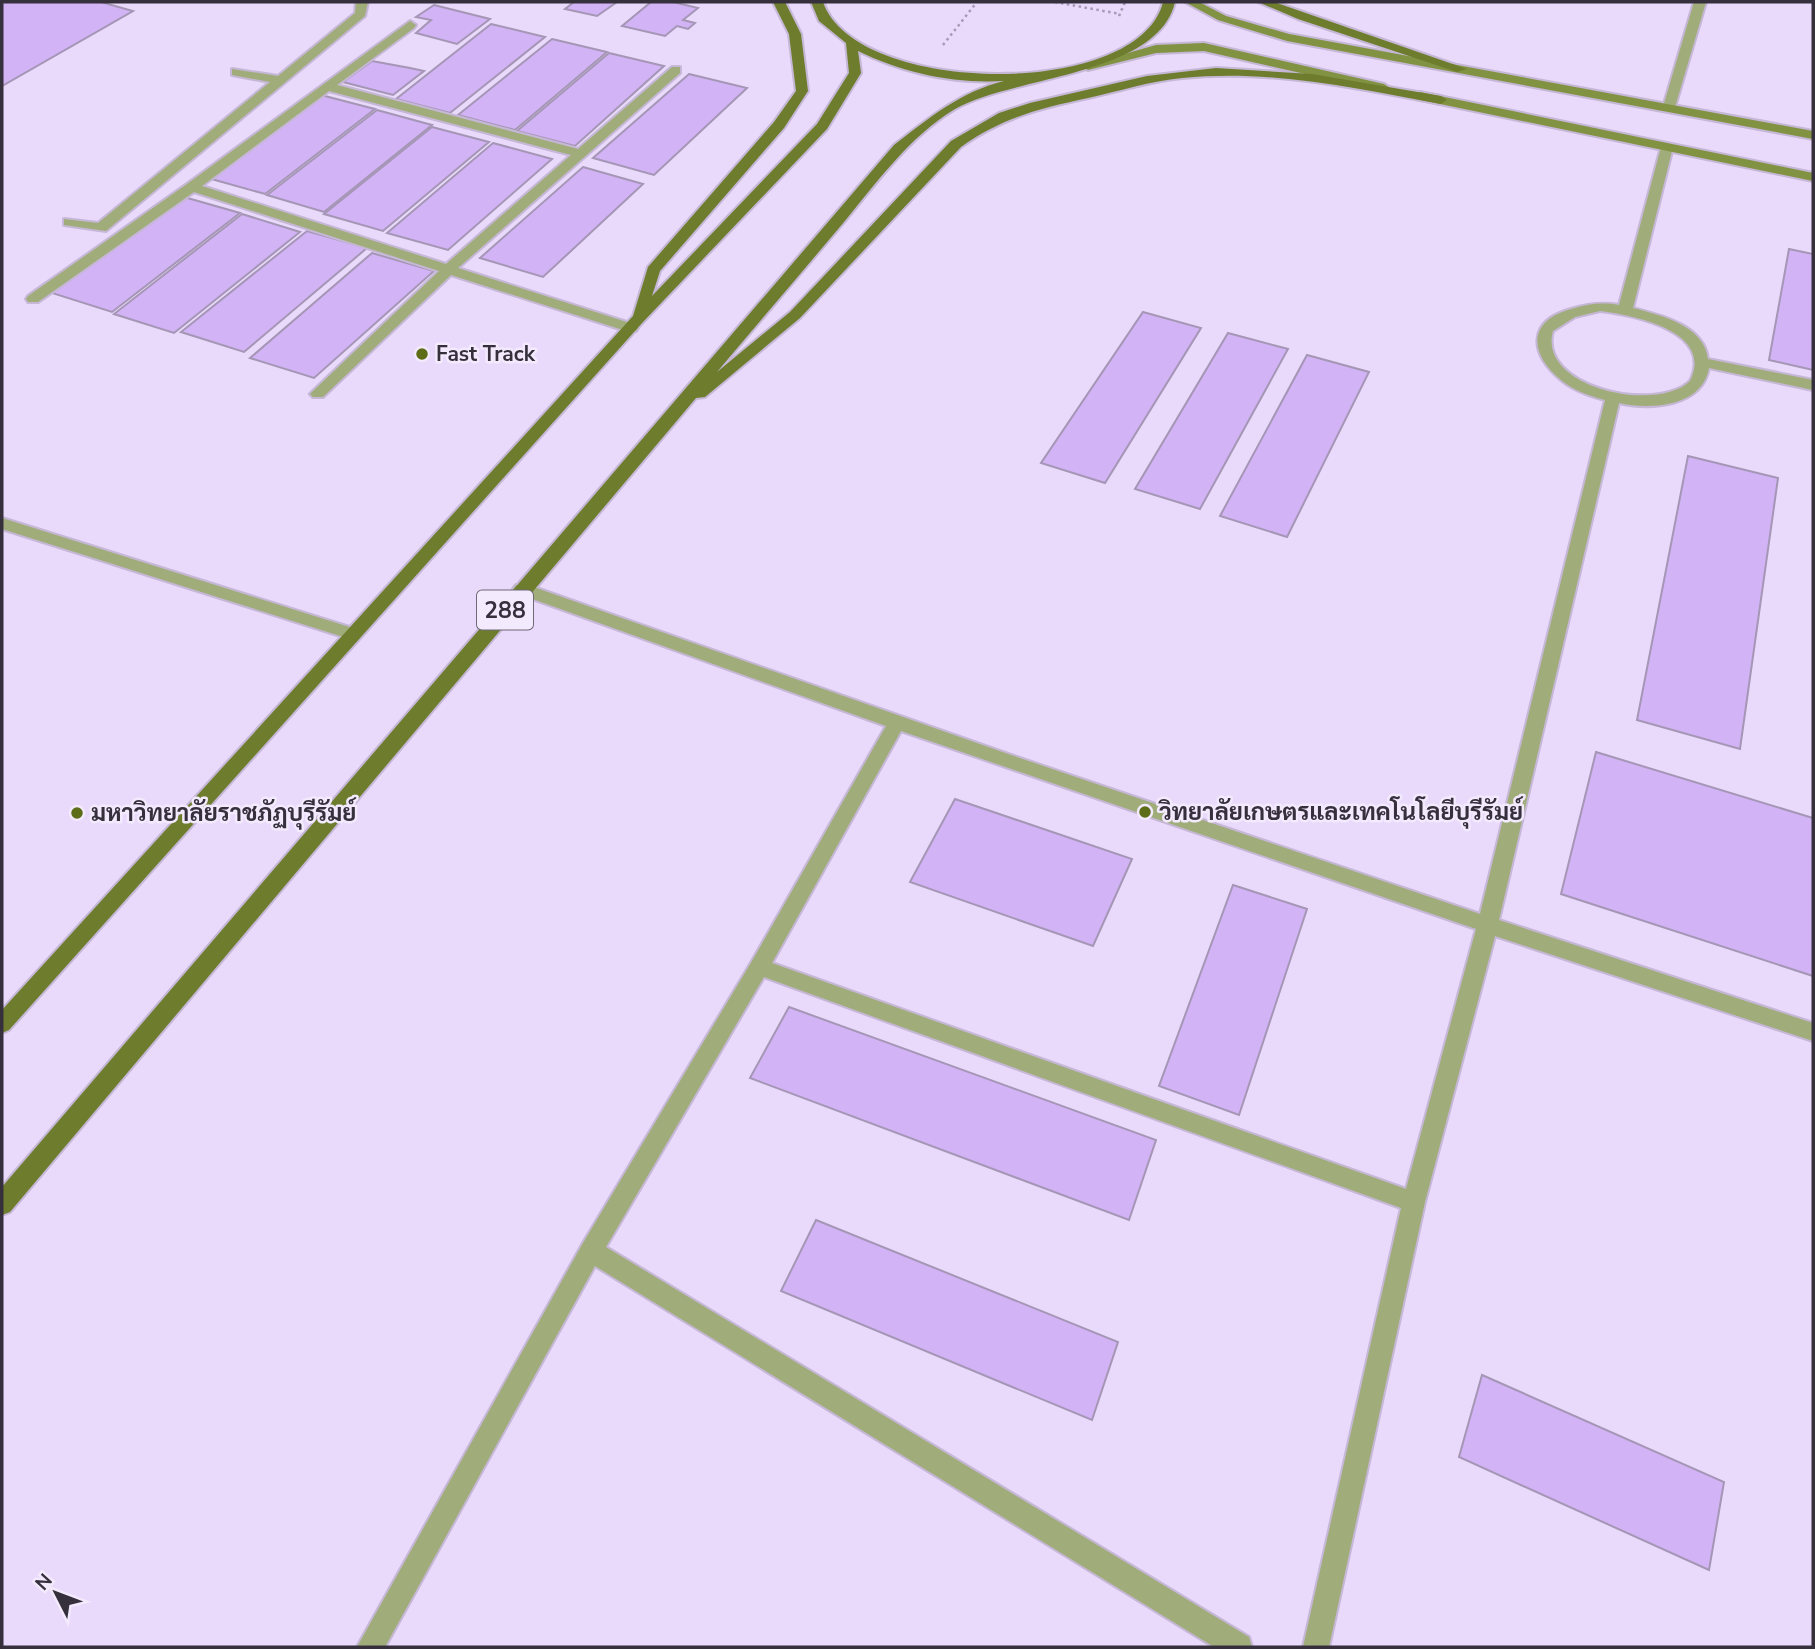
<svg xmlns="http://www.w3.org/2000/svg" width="1815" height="1649" viewBox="0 0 1815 1649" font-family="'Nunito Sans',Sarabun,sans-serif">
  <rect width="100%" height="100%" fill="#e9d9fb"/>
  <!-- building -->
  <g fill="#d2b3f5" stroke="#a596b6" stroke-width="2">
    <polygon points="2,2 101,2 133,11 2,86"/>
    <polygon points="574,2 617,2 597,16 565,9"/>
    <polygon points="651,2 673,2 698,8 683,20 695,23 688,29 677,26 665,36 622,26"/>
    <polygon points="434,5 490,19 457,44 416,33 431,20 416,17"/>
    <polygon points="491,24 545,37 450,113 396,99"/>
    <polygon points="552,39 607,52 515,130 458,115"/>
    <polygon points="609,53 664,66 575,146 517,131"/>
    <polygon points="372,61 410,68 424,71 393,95 343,82"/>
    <polygon points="689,74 747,88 654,175 593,158"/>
    <polygon points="321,95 375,109 265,194 208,178"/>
    <polygon points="377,110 432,125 324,212 267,195"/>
    <polygon points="432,127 489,142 383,231 324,214"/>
    <polygon points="493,143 552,159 448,250 387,233"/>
    <polygon points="583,167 643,184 543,277 480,258"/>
    <polygon points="184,197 240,213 112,312 52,293"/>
    <polygon points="242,214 300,232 174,333 114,314"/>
    <polygon points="307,231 367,248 244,352 181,332"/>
    <polygon points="1789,249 1813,254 1813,370 1769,360"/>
    <polygon points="372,253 434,271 314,378 250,358"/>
    <polygon points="1143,312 1201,328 1105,483 1041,463"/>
    <polygon points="1228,333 1288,349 1200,509 1135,489"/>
    <polygon points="1307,355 1369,372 1287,537 1220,516"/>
    <polygon points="1688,456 1778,478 1740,749 1637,720"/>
    <polygon points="1596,752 1813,818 1813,976 1561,894"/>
    <polygon points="955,799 1132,859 1093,946 910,882"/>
    <polygon points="1233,885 1307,909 1239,1115 1159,1086"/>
    <polygon points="789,1007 1156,1140 1129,1220 750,1078"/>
    <polygon points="816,1220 1118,1342 1092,1420 781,1291"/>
    <polygon points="1482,1375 1724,1482 1709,1570 1459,1457"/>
  </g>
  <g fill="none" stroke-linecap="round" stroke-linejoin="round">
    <defs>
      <g id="service">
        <path d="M1667 143 1673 147 1633 308C1660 315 1704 325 1708 359L1813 380V390L1709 368C1702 407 1651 410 1619 403L1499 920 1813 1023V1041L1495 936 1425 1202 1329 1647H1303L1401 1208 764 977 606 1247 1249 1637 1252 1647H1214L595 1266 385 1647H357L583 1243 752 961 886 726 516 593 513 589 516 585H528L1011 755 1480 914 1605 400C1589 396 1573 390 1561 380 1529 354 1527 321 1571 309 1587 304 1602 302 1619 305L1661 147ZM1600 311C1633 315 1715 331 1690 381 1656 414 1537 387 1553 331L1575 317ZM901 731 1476 929 1406 1189 772 963Z"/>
        <polygon points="2,518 359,630 362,634 359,638 353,640 2,529"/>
      </g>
      <g id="minor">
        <polygon points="356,2 368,2 365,16 106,231 64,225 64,219 98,223 270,82 232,75 232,69 278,76 355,13"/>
        <polygon points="1694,2 1706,2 1675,107 1669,111 1665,110 1663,107"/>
        <path d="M410 21 416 25 414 28 337 85 578 149 672 67H680V73L458 268 636 325 638 328 636 331H626L451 275 323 397H313L310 394 313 391 439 271 194 192 38 302H28L26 299 28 296 187 184ZM329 91 571 155 446 264 202 186Z"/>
      </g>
      <g id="secondary">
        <polygon points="1185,2 1199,2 1226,16 1289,34 1813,131 1813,139 1287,41 1218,20"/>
        <polygon points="1204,43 1384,84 1390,88 1384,92 1204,51 1156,53 1088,70 1082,66 1156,45"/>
        <polygon points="1420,92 1813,173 1813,181 1416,99 1414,96"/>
      </g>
      <g id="primary">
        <path d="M773 2H785L801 34 808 91 784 128 660 271 652 296 817 124 849 73 846 43 819 21 811 2H823C855 96 1139 100 1163 2H1175C1158 76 1012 76 955 109 910 136 877 182 844 222 802 272 759 322 717 372L790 312 951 141 999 113 1030 103 1147 76 1216 68 1312 74 1441 96 1447 100 1441 104C1355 88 1270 69 1182 78 1150 81 1120 91 1088 98 1041 108 1001 118 961 147L800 318 705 397 696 398 10 1212 2 1215V1187L894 145C929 118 960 92 1004 81 954 84 903 73 858 51L861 73 827 129 643 322 9 1030 2 1033V1010L633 316 648 267 774 122 796 91 789 34Z"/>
        <polygon points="1258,2 1274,2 1467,69 1457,72 1298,19"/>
      </g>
    </defs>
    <!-- service casing -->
    <use href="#service" stroke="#c5b7d5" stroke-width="4"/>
    <!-- minor casing -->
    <use href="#minor" stroke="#c5b7d5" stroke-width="4"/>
    <!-- secondary casing -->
    <use href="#secondary" stroke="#c5b7d5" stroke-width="4"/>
    <!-- primary casing -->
    <use href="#primary" stroke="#c5b7d5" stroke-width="4"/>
    <!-- path -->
    <g stroke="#a599b3" stroke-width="2.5" stroke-dasharray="2.5 3.5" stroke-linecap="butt">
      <polyline points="1055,2 1120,14"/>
      <polyline points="1119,16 1125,2"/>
      <polyline points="943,45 977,2"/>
    </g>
    <!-- service -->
    <use href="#service" fill="#a0ad7a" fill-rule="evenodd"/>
    <!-- minor -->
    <use href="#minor" fill="#a0ad7a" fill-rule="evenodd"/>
    <!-- secondary -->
    <use href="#secondary" fill="#819243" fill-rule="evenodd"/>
    <!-- primary -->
    <use href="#primary" fill="#6d7d2d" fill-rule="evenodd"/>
  </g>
  <!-- markers -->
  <g fill="#5c6c17" stroke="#f3eafe" stroke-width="2.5">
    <circle cx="422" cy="354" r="7"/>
    <circle cx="1145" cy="812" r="7"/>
    <circle cx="77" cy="813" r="7"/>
  </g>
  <g text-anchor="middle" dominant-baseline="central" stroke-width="5" stroke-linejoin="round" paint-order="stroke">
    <!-- far-poi labels -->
    <g font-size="21" font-weight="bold" fill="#36303d" stroke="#f3eafe" text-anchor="start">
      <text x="436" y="354">Fast Track</text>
    </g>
    <!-- shield labels -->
    <rect fill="#f3eafe" stroke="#6f6877" stroke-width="2" x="477" y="590.5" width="56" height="39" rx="5"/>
    <g font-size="23" font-weight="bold" fill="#36303d">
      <text x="505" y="610">288</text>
    </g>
    <!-- poi labels -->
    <g font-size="24" font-weight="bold" fill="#36303d" stroke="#f3eafe" text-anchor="start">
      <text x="1159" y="812">วิทยาลัยเกษตรและเทคโนโลยีบุรีรัมย์</text>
      <text x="91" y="813">มหาวิทยาลัยราชภัฏบุรีรัมย์</text>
    </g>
  </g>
  <!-- border -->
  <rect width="1815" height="1649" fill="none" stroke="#36303d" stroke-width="7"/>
  <!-- north arrow -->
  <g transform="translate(56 1593) rotate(312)" stroke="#f3eafe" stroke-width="5" paint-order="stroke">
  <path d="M0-5L12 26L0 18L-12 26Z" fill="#36303d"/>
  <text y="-10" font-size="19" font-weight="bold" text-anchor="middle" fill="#36303d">N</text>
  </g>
</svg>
